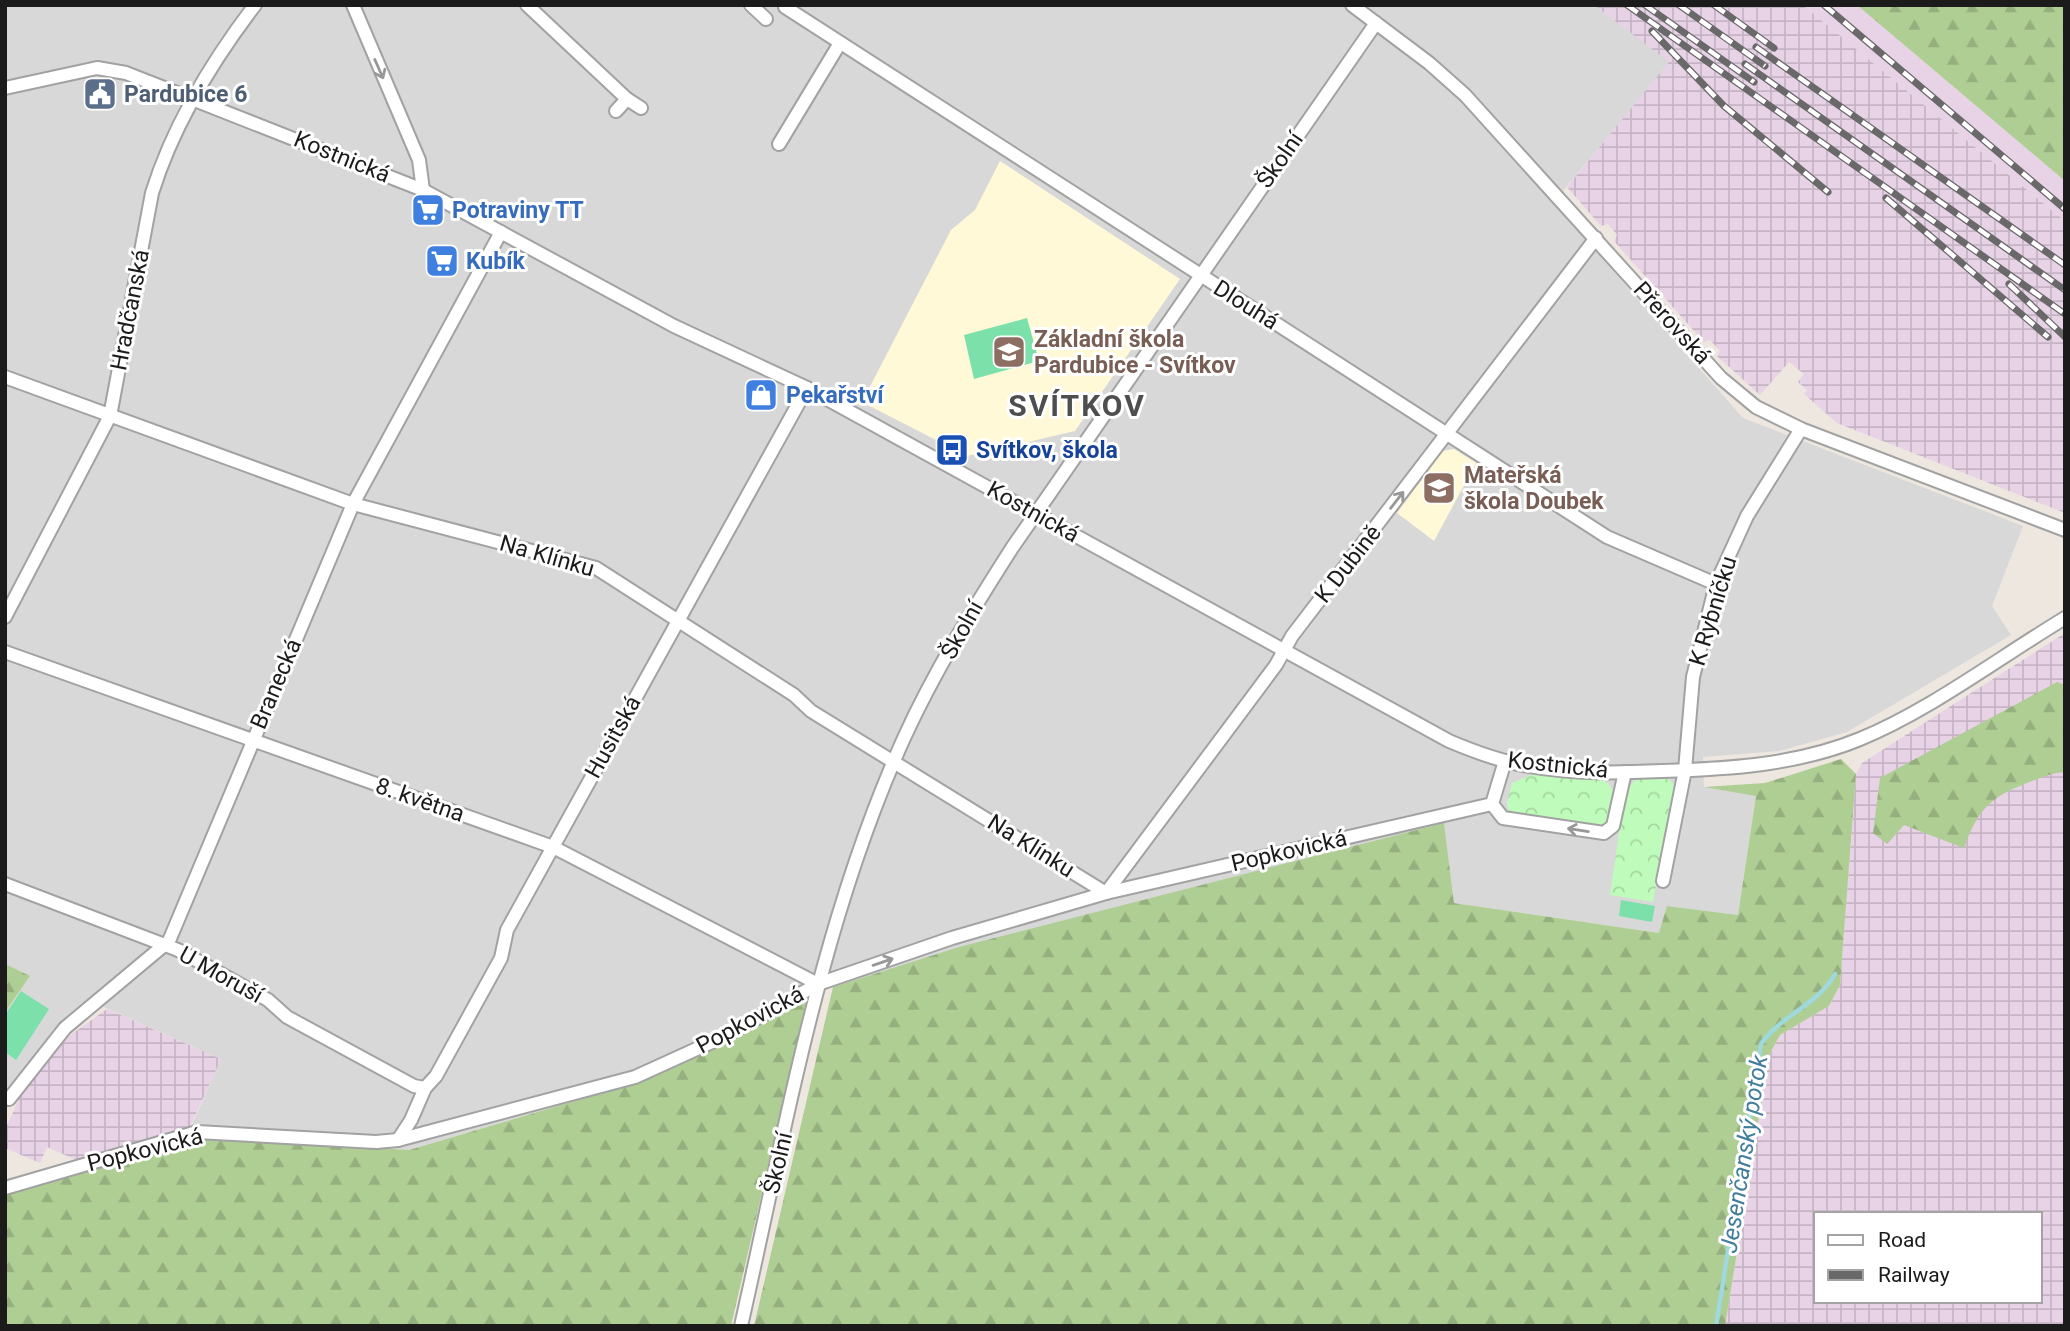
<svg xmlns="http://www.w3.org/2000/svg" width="2070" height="1331" viewBox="0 0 2070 1331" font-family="Roboto,sans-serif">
  <defs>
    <pattern id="industrial-grid" width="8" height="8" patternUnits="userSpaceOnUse" patternTransform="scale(1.75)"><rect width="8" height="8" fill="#e7d2e6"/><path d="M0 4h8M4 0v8" fill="none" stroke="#c6b4c5"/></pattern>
    <pattern id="forest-firs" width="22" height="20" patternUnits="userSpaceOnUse" patternTransform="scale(1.75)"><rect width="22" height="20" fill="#aece93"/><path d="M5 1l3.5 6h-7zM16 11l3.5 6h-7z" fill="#95b07e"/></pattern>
    <pattern id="park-crowns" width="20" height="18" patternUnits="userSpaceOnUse" patternTransform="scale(1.75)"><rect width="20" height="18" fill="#bffbba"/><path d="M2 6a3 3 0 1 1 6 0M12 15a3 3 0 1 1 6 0" fill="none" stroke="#a4d79f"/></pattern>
  </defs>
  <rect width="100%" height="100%" fill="#ede7e0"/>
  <!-- residential -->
  <polygon fill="#d9d8d8" points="5,5 1594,5 1670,62 1553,203 1743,418 2023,526 1992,606 2011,635 1847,732 1779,751 1703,757 1704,787 1756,795 1738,915 1667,906 1660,933 1454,903 1444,824 833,987 639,1082 409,1150 187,1136 221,1059 88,1000 54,1032 5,1100"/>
  <!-- industrial -->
  <g fill="url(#industrial-grid)" fill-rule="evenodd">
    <polygon points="1594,5 1803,5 2065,221 2065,513 1837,423 1804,394 1807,390 1798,382 1804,374 1789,362 1760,395 1717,356 1720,351 1710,340 1704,342 1614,241 1617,235 1608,224 1601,226 1567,187 1669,62"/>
    <path d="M2065 633V1326H1725L1769 1055 1780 1035 1829 1006 1840 985 1856 774 1862 763ZM1816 1214H2040V1301H1816Z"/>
    <polygon points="107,1009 221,1059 189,1129 81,1162 47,1147 40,1163 5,1148 5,1130 20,1097 37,1071 62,1041"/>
  </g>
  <!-- education -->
  <g fill="#fff9d8">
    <polygon points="1000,161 1180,279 1075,431 967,456 862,402 951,230 975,210"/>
    <polygon points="1454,449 1476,463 1434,541 1397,513 1443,451"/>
  </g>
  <!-- railway -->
  <polygon fill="#e7d2e6" points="1803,5 1857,5 2065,181 2065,221"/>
  <!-- forest -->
  <g fill="url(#forest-firs)">
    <polygon points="1857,5 2065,5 2065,181"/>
    <path d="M2057 682 2065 685V772C2051 773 2040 778 2027 783 1990 797 1977 811 1964 848L1904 825 1887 844 1873 833 1880 778Z"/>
    <polygon points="1841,759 1856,774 1840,985 1829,1006 1780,1035 1769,1055 1725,1326 754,1326 833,987 959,947 1444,823 1454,903 1659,933 1667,906 1738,915 1756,796 1704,787 1765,783"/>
    <polygon points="5,964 30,976 5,1012"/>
    <polygon points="807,998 731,1326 5,1326 5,1192 187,1136 409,1150 639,1082 720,1045"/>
  </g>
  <!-- park -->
  <g fill="url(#park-crowns)">
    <polygon points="1533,774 1605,780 1614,791 1610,820 1603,829 1519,817 1508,809 1507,803 1512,783"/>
    <polygon points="1665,777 1673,783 1674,792 1653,902 1610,895 1625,792 1635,780"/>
  </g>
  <!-- pitch -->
  <g fill="#7be0aa">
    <polygon points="1027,318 1039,361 974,379 964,335"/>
    <polygon points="1621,900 1655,906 1652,922 1619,916"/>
    <polygon points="21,991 49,1009 16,1060 5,1052 5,1015"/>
  </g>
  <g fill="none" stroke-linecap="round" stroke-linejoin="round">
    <!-- stream -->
    <path stroke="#9fd8dd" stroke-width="4.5" d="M1716 1326 1761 1044C1781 1015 1818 1005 1835 974"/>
    <defs>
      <g id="minor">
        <polyline points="353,5 419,160 423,190"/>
        <polyline points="527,5 627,99 641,108"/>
        <polyline points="751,5 766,19"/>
        <polyline points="1352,5 1429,63 1465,95 1721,378 1756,407 1801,429 2065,530"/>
        <polyline points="785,7 1607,537 1716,584"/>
        <path d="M5 88 97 68 126 73 423 190 674 326 807 388 1449 741C1475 752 1502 762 1529 766 1573 774 1618 773 1662 771 1729 769 1797 765 1860 739 1929 711 2000 657 2065 618"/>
        <polyline points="616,111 627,99"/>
        <polyline points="779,144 840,43"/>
        <polyline points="5,377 353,504 596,568 794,695 811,711 1106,893"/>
        <path d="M5 617 110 416 152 193C173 126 213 60 255 5"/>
        <polyline points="5,652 553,847 818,984"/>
        <polyline points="1492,804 1503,818 1604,833 1613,826 1625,772"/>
        <polyline points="1663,881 1685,770 1693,677 1716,584 1747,516 1801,429"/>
        <polyline points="5,884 178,950 268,1000 287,1017 414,1086 425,1088"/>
        <polyline points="1106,893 1276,665 1292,636 1596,238"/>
        <polyline points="5,1097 9,1099 65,1028 169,941 353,504 501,232"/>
        <polyline points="398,1140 411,1120 425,1088 436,1076 501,958 507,930 807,388"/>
        <polyline points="5,1188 197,1132 376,1142 398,1140 635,1077 723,1037 818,984 952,938 1106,893 1492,804 1505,761"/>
        <path d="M741 1326C786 1128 820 923 904 738 934 672 973 609 1012 548L1376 23"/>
      </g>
    </defs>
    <!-- minor casing -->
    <use href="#minor" stroke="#a2a2a2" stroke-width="16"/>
    <!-- minor -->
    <use href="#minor" stroke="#fff" stroke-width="12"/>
    <defs>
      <g id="rail">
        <polyline points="1627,5 2065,314"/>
        <polyline points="1645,5 1754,82"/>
        <polyline points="1679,5 1765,66"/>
        <polyline points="1714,5 1774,48"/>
        <polyline points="1824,5 2065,209"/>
        <polyline points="1652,31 1724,106 1828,192"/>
        <polyline points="1756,47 2065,265"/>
        <polyline points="1745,64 2065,290"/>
        <polyline points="1886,198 2048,337"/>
        <polyline points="2009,284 2065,337"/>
      </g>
    </defs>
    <!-- rail casing -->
    <use href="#rail" stroke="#696969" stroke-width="7"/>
    <!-- rail -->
    <use href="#rail" stroke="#fff" stroke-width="4.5" stroke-dasharray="13" stroke-linecap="butt"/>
  </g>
  <!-- one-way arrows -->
  <defs><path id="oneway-shaft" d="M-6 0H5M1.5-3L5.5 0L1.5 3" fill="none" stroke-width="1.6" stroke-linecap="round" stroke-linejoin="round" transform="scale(1.75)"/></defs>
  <g stroke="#989898">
    <use href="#oneway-shaft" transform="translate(379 69) rotate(66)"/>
    <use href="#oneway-shaft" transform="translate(1397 500) rotate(-52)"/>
    <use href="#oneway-shaft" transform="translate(1578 830) rotate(-171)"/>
    <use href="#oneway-shaft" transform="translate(883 962) rotate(-19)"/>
  </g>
  <!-- icons -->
  <defs>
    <symbol id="civic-square" viewBox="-11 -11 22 22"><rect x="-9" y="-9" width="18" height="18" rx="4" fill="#5c6f8a" stroke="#fff"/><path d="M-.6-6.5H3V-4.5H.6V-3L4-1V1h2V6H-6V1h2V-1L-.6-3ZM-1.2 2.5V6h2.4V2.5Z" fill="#fff"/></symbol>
    <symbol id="supermarket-square" viewBox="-11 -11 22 22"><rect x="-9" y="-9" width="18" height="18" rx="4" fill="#3f7fe0" stroke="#fff"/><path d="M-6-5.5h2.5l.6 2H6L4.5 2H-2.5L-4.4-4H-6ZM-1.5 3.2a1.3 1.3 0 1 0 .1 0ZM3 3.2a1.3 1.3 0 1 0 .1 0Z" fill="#fff"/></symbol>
    <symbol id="school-square" viewBox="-11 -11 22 22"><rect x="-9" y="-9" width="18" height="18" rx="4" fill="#8d6e63" stroke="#fff"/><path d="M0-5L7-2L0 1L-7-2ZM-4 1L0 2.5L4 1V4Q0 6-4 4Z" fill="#fff"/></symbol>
    <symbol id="shop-square" viewBox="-11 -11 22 22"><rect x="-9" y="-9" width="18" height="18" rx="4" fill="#3f7fe0" stroke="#fff"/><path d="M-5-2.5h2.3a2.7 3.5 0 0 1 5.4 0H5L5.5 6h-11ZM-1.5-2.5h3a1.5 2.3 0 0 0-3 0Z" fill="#fff"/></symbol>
    <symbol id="bus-square" viewBox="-11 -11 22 22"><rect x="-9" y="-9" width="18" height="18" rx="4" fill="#1a4fb4" stroke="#fff"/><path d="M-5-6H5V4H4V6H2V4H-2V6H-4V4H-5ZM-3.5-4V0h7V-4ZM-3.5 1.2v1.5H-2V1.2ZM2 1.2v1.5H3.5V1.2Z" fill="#fff"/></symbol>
  </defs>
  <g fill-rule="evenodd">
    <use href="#civic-square" x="81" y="75" width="38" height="38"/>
    <use href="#supermarket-square" x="409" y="191" width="38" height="38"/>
    <use href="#supermarket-square" x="423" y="242" width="38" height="38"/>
    <use href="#school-square" x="990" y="333" width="38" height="38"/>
    <use href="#shop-square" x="742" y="376" width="38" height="38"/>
    <use href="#bus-square" x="933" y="431" width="38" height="38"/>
    <use href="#school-square" x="1420" y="469" width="38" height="38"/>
  </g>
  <g text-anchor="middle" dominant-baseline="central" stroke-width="6" stroke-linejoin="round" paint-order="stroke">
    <!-- service labels -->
    <g font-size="23" font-weight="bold" fill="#4e5e75" stroke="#fff" text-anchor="start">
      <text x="124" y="94">Pardubice 6</text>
    </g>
    <!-- street labels -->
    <g font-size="23" fill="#1b1b1b" stroke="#fff">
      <text transform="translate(342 157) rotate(22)">Kostnická</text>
      <text transform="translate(1280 160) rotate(-55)">Školní</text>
      <text transform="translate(1246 305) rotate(32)">Dlouhá</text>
      <text transform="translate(130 310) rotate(-79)">Hradčanská</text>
      <text transform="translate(1672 323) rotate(48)">Přerovská</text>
      <text transform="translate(1033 512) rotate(29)">Kostnická</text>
      <text transform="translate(547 556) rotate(16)">Na Klínku</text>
      <text transform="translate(1348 564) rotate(-52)">K Dubině</text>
      <text transform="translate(1713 611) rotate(-73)">K Rybníčku</text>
      <text transform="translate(962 630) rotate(-61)">Školní</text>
      <text transform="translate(276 684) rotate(-67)">Branecká</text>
      <text transform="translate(613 737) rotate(-61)">Husitská</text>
      <text transform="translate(1558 765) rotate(6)">Kostnická</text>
      <text transform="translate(420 800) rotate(19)">8. května</text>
      <text transform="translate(1031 846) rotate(32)">Na Klínku</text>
      <text transform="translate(1289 851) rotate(-13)">Popkovická</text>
      <text transform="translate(221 975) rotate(29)">U Moruší</text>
      <text transform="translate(750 1020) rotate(-28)">Popkovická</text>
      <text transform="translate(145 1150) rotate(-14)">Popkovická</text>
      <text transform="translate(778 1163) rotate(-77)">Školní</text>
    </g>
    <!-- shop labels -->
    <g font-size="23" font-weight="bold" fill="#366cbe" stroke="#fff" text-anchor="start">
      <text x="452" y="210">Potraviny TT</text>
      <text x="466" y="261">Kubík</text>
      <text x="786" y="395">Pekařství</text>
    </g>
    <!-- education labels -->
    <g font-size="23" font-weight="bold" fill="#785e54" stroke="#fff" text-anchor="start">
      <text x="1034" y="339">Základní škola<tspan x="1034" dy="26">Pardubice - Svítkov</tspan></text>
      <text x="1464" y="475">Mateřská<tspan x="1464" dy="26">škola Doubek</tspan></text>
    </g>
    <!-- transit labels -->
    <g font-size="23" font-weight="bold" fill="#164399" stroke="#fff" text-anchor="start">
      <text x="976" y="450">Svítkov, škola</text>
    </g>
    <!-- water labels -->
    <g font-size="24" font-style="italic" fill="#417d9d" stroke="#fff">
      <text transform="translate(1744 1154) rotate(-81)">Jesenčanský potok</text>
    </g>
    <!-- district labels -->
    <g font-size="30" font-weight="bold" letter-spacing="2" fill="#4e4e4e" stroke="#fff">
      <text x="1077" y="405">SVÍTKOV</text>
    </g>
  </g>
  <!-- border -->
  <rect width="2070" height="1331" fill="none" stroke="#1b1b1b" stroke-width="14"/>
  <!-- legend -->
  <rect x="1814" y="1212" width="228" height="91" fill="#ffffff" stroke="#a4a4a4" stroke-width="2"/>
  <rect x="1828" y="1235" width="35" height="10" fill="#ffffff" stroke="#a4a4a4" stroke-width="2"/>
  <text x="1878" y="1247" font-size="21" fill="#1b1b1b">Road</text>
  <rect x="1828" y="1270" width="35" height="10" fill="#696969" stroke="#a4a4a4" stroke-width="2"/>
  <text x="1878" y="1282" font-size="21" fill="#1b1b1b">Railway</text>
</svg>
